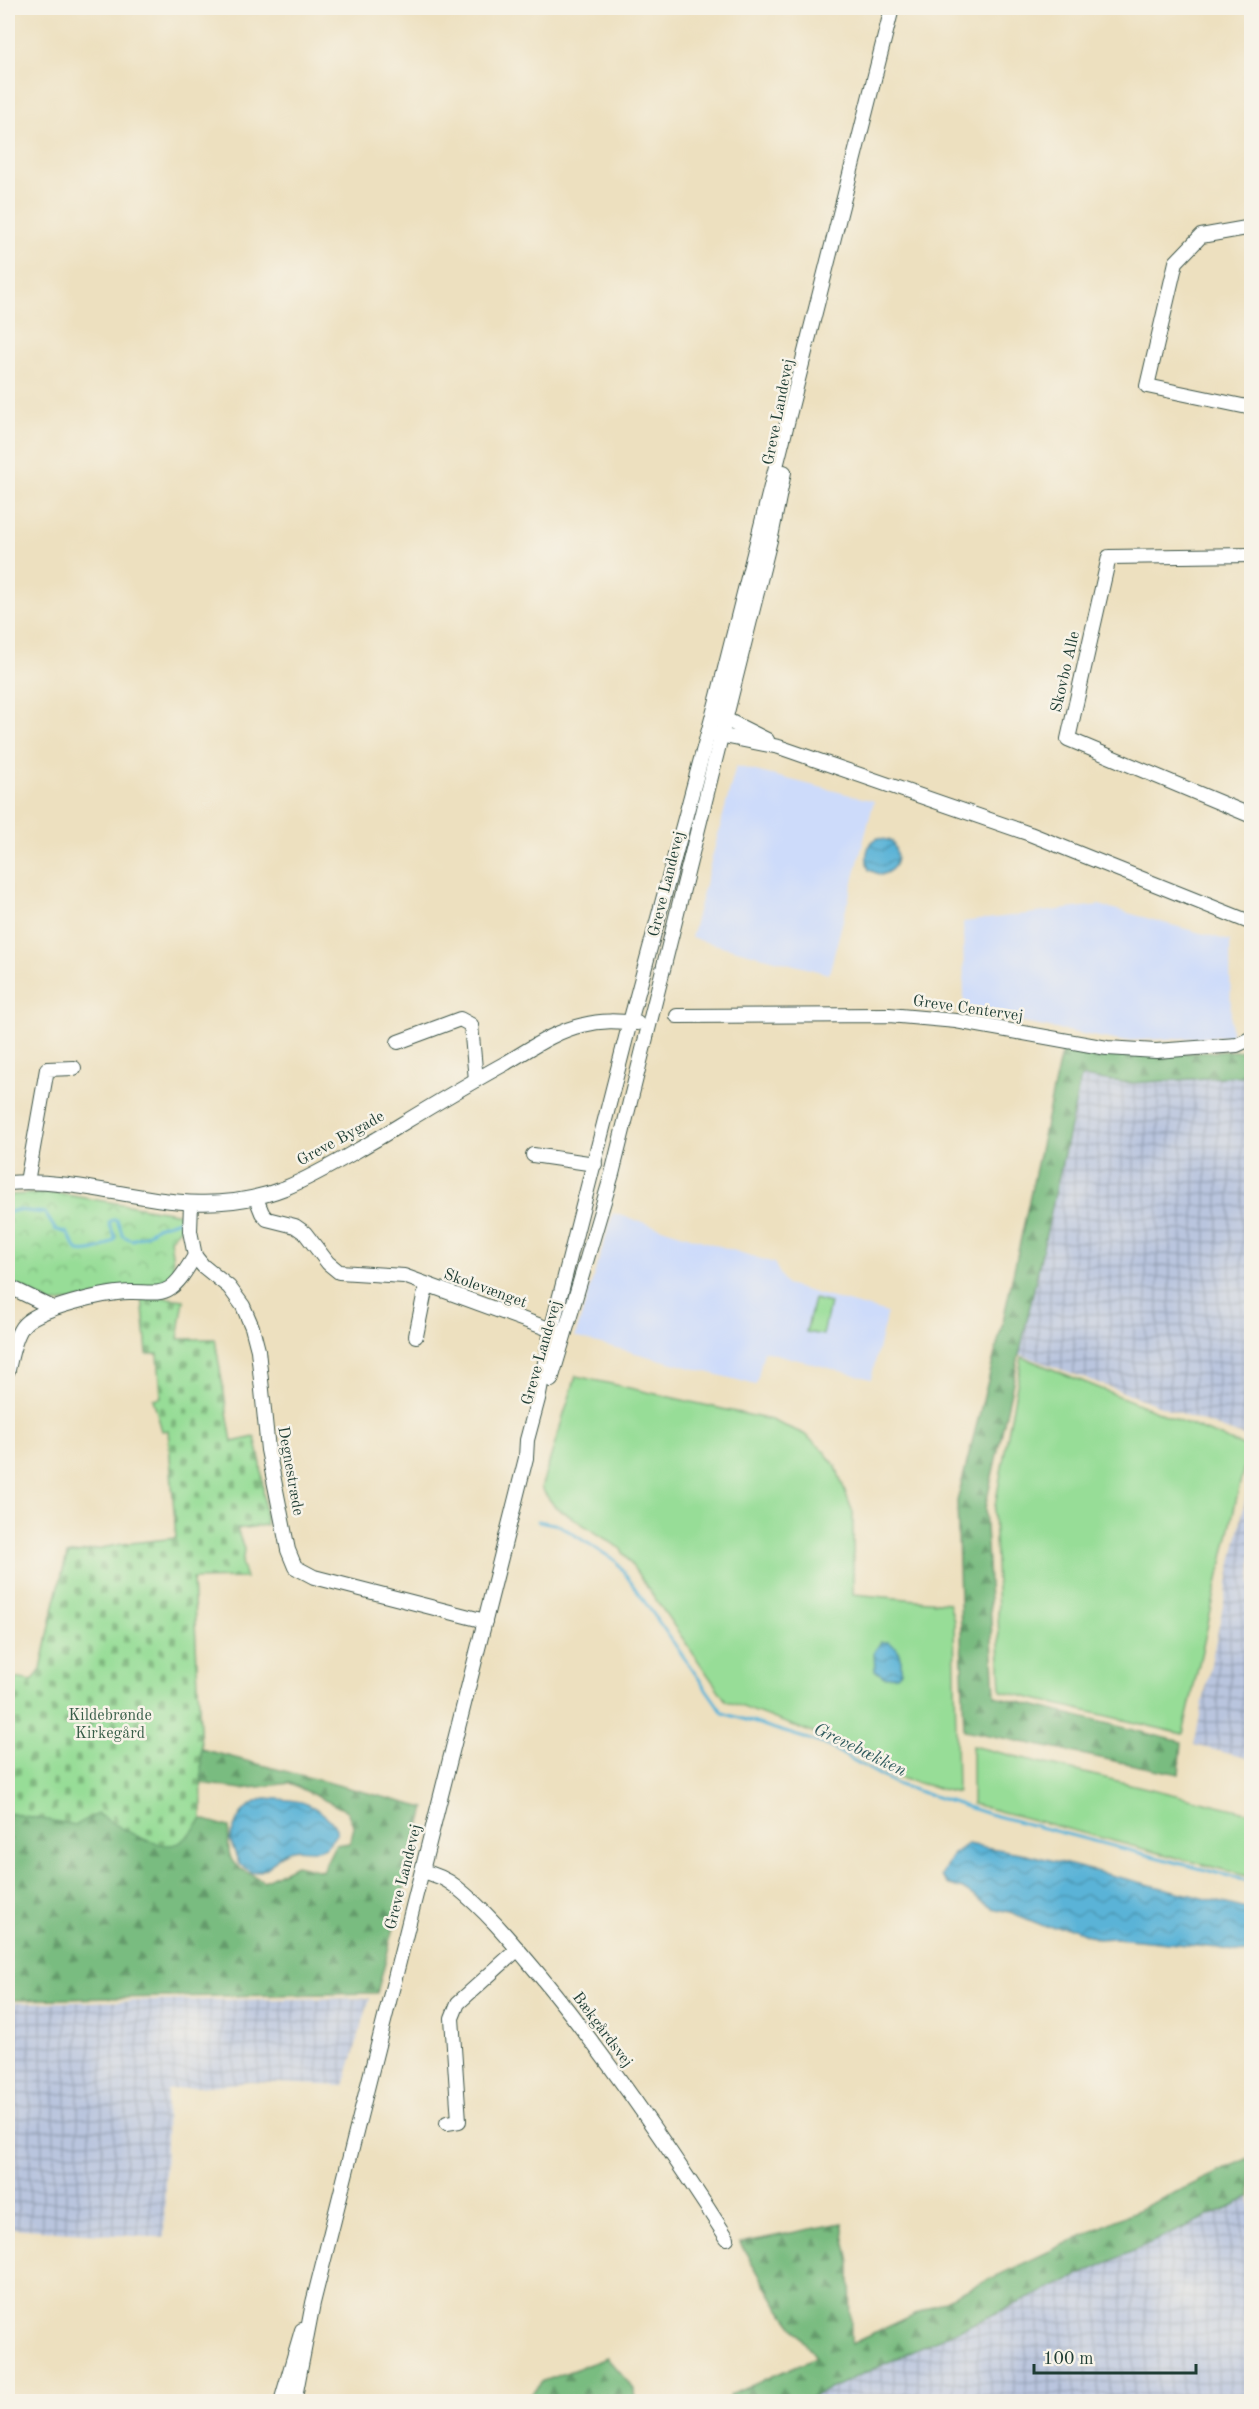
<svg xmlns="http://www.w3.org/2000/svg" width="1259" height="2409" viewBox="0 0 1259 2409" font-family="'Old Standard TT',serif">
  <defs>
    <pattern id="industrial-grid" width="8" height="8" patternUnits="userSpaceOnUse" patternTransform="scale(1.5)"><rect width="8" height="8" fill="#b9c5de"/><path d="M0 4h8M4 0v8" fill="none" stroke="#96a1b5"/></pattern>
    <pattern id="forest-firs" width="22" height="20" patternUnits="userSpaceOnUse" patternTransform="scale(1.5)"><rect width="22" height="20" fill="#79bc80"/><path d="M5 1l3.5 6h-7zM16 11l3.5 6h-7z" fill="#639a6a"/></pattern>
    <pattern id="cemetery-stones" width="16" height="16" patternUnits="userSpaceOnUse" patternTransform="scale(1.5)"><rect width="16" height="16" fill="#97dd97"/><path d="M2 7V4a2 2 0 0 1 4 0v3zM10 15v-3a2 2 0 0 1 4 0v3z" fill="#7bb47c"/></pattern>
    <pattern id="park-crowns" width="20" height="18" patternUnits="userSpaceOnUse" patternTransform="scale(1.5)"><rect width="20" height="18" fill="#97dd97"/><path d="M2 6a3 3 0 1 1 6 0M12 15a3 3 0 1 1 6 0" fill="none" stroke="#7bb47c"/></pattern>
    <pattern id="water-waves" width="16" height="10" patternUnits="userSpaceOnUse" patternTransform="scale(1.5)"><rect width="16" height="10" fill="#5ab3d7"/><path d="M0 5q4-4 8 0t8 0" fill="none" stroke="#4a93af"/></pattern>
  </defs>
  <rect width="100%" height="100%" fill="#f7f3e8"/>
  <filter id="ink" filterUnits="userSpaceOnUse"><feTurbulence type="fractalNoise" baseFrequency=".0167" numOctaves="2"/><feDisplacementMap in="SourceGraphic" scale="12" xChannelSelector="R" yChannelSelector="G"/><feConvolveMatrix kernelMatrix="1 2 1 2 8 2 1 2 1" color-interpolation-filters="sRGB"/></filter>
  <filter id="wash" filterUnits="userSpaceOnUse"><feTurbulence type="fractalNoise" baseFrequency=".008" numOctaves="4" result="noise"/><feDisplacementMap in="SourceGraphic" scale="24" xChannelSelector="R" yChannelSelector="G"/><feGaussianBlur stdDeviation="1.35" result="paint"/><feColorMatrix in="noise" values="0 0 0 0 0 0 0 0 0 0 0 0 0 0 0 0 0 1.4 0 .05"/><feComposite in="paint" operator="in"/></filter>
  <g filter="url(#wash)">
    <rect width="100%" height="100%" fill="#ede0bf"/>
    <!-- built -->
    <g fill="#cddbfa">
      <polygon points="736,766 874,801 829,974 691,938"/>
      <polygon points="1099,905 1230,941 1231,1036 1120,1041 1029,1024 964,1007 963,922"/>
      <polygon points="613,1213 774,1263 786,1285 887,1313 871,1379 764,1351 756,1385 575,1337"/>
    </g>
    <!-- industrial -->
    <g fill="url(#industrial-grid)">
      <polygon points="1251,1075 1251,1439 1019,1354 1081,1077 1132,1083"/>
      <polygon points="1251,1472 1251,1759 1194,1745"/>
      <polygon points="370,1998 344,2086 251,2082 167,2090 164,2238 8,2228 8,2003"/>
      <polygon points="1251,2174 1251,2401 766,2401"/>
    </g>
    <!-- green -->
    <g fill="#97dd97" stroke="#5b8d66" stroke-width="1.5">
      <polygon points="814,1299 830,1303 823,1335 806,1332"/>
      <polygon points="1022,1357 1248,1448 1183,1734 1001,1691 994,1511"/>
      <polygon points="576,1376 771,1420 804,1434 823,1450 836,1467 853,1513 853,1594 949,1603 954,1621 957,1793 895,1777 843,1744 726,1701 620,1548 555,1507 541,1488"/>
      <polygon points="972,1746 1251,1813 1251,1877 972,1804"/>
    </g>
    <!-- forest -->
    <g fill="url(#forest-firs)" stroke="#4c7c5a" stroke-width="1.5">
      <polygon points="1063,1044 1146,1055 1251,1050 1251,1075 1132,1083 1081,1077 985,1508 995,1696 1182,1742 1179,1774 964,1730 957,1501 1001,1330"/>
      <path d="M201 1749 425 1808 377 1993 8 2000V1813L97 1814 147 1841 187 1837 202 1819 229 1827C227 1865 230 1864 264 1881L296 1865 322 1871 335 1845 350 1843 354 1827 347 1811 290 1783 242 1789 201 1783Z"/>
      <polygon points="1251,2157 1251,2197 803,2401 727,2401 730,2395 816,2357 776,2303 740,2243 842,2223 850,2263 851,2344"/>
      <polygon points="607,2358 634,2389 635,2401 525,2401 543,2381"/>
    </g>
    <!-- cemetery -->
    <path fill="url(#cemetery-stones)" stroke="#5b8d66" stroke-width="1.5" d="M142 1295 184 1300 178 1339H215L232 1442 255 1437 261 1464 266 1525 237 1529 244 1549 242 1565 246 1578 193 1579 201 1749 202 1819C195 1827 189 1838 179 1843 157 1853 116 1824 97 1814L76 1825 8 1813V1711L15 1678 32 1681 41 1670 55 1601 67 1555 122 1544 176 1538 168 1430 162 1431 153 1399 161 1397 158 1354H147Z"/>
    <!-- park -->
    <polygon fill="url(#park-crowns)" stroke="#5b8d66" stroke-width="1.5" points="55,1193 181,1214 181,1228 170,1239 175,1277 167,1285 52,1304 8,1281 8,1195"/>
    <!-- water -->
    <g fill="url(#water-waves)" stroke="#3c7886" stroke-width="1.5">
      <path d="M878 838 892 841C900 857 899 869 881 875L869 870C865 859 865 844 878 838Z"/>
      <polygon points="881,1642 888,1642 897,1648 901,1660 901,1672 897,1676 884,1677 875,1670 874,1652"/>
      <path d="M265 1798C291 1800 306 1798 327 1817 332 1822 335 1825 337 1832 319 1865 305 1841 284 1853 269 1861 277 1867 253 1873L239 1864 230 1839C238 1815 241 1808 265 1798Z"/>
      <polygon points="967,1844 1026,1854 1251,1910 1251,1954 1218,1948 1138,1940 1115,1938 1097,1939 1073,1928 1044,1926 1010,1912 992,1908 963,1889 947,1884 941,1876 953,1854"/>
    </g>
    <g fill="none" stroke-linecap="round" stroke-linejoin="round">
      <!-- stream -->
      <g stroke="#5ab3d7" stroke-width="3">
        <path d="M8 1213 16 1210 45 1213 55 1229 67 1233 78 1251C92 1253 103 1249 114 1240L115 1237 109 1223 112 1220H117L123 1236 132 1240 146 1235 157 1227 179 1220"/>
        <polyline points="538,1521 559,1525 616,1561 723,1713 824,1744 896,1784 989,1814 1252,1882"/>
      </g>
    </g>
  </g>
  <g filter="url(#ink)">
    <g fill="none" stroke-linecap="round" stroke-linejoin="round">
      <defs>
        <g id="minor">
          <polyline points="1252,227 1201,236 1176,262 1147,386 1252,408"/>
          <polyline points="1252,555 1109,557 1068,739 1252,816"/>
          <polyline points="717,715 767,740"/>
          <polyline points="714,734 779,747 1030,834 1252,923"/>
          <polyline points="677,1016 889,1015 956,1021 1107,1048 1156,1051 1237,1045 1252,1038"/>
          <polyline points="398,1042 460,1019 471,1025 476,1080"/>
          <polyline points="533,1155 595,1164"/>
          <polyline points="27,1182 47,1069 74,1068"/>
          <path d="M8 1183C105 1176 186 1227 285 1188 317 1175 347 1156 377 1139 420 1113 462 1087 506 1063 530 1049 555 1031 583 1025 602 1020 618 1021 637 1023"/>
          <polyline points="256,1198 262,1213 267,1219 295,1226 305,1233 328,1263 339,1272 404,1276 560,1333"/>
          <polyline points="191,1204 190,1231 195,1256 203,1266 229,1287 243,1306 252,1327 258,1350 268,1450 288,1550 295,1567 314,1577 485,1621"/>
          <polyline points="8,1286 51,1307"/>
          <polyline points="416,1336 424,1296 428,1286"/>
          <path d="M8 1370C11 1356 14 1339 22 1327 35 1308 106 1293 129 1292 142 1291 159 1296 170 1288 181 1281 188 1266 195 1256"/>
          <polyline points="551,1380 612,1174 772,532 784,472"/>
          <path d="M422 1871C434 1874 445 1878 455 1886 488 1912 515 1946 542 1978 609 2060 670 2149 727 2238"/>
          <polyline points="447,2123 459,2121 452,2018 458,2003 518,1949"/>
          <polyline points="281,2402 302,2330"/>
          <polyline points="294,2402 313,2303 526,1458 527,1440 538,1399 551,1331 630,1022 718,696 892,8"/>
        </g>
      </defs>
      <!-- minor casing -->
      <use href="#minor" stroke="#3e5549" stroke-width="16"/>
      <!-- minor -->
      <use href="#minor" stroke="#fff" stroke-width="14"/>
    </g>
  </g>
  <g text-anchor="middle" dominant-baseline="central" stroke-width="5" stroke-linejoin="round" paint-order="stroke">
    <!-- street labels -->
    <g font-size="16" fill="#1f3d34" stroke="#f7f3e8">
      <text transform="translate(779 412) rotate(-79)">Greve Landevej</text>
      <text transform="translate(1066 672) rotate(-77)">Skovbo Alle</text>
      <text transform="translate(667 884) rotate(-76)">Greve Landevej</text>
      <text transform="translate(968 1009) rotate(8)">Greve Centervej</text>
      <text transform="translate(341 1139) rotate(-29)">Greve Bygade</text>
      <text transform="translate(485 1289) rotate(20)">Skolevænget</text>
      <text transform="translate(542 1353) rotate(-74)">Greve Landevej</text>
      <text transform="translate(290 1471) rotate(80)">Degnestræde</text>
      <text transform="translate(404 1877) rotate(-76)">Greve Landevej</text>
      <text transform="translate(602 2030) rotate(53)">Bækgårdsvej</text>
    </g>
    <!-- park labels -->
    <g font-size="16" fill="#375d48" stroke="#f7f3e8">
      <text x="110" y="1716">Kildebrønde<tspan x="110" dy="18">Kirkegård</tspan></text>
    </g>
    <!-- water labels -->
    <g font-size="18" font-style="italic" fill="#2e5a5d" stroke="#f7f3e8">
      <text transform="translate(860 1750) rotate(26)">Grevebækken</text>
    </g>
  </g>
  <!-- margin -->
  <rect width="1259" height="2409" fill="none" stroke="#f7f3e8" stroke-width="30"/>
  <!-- scale -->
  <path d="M1034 2364v9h162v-9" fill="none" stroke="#1f3d34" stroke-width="3"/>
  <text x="1043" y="2364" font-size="18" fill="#1f3d34" stroke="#f7f3e8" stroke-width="4.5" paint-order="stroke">100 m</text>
</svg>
